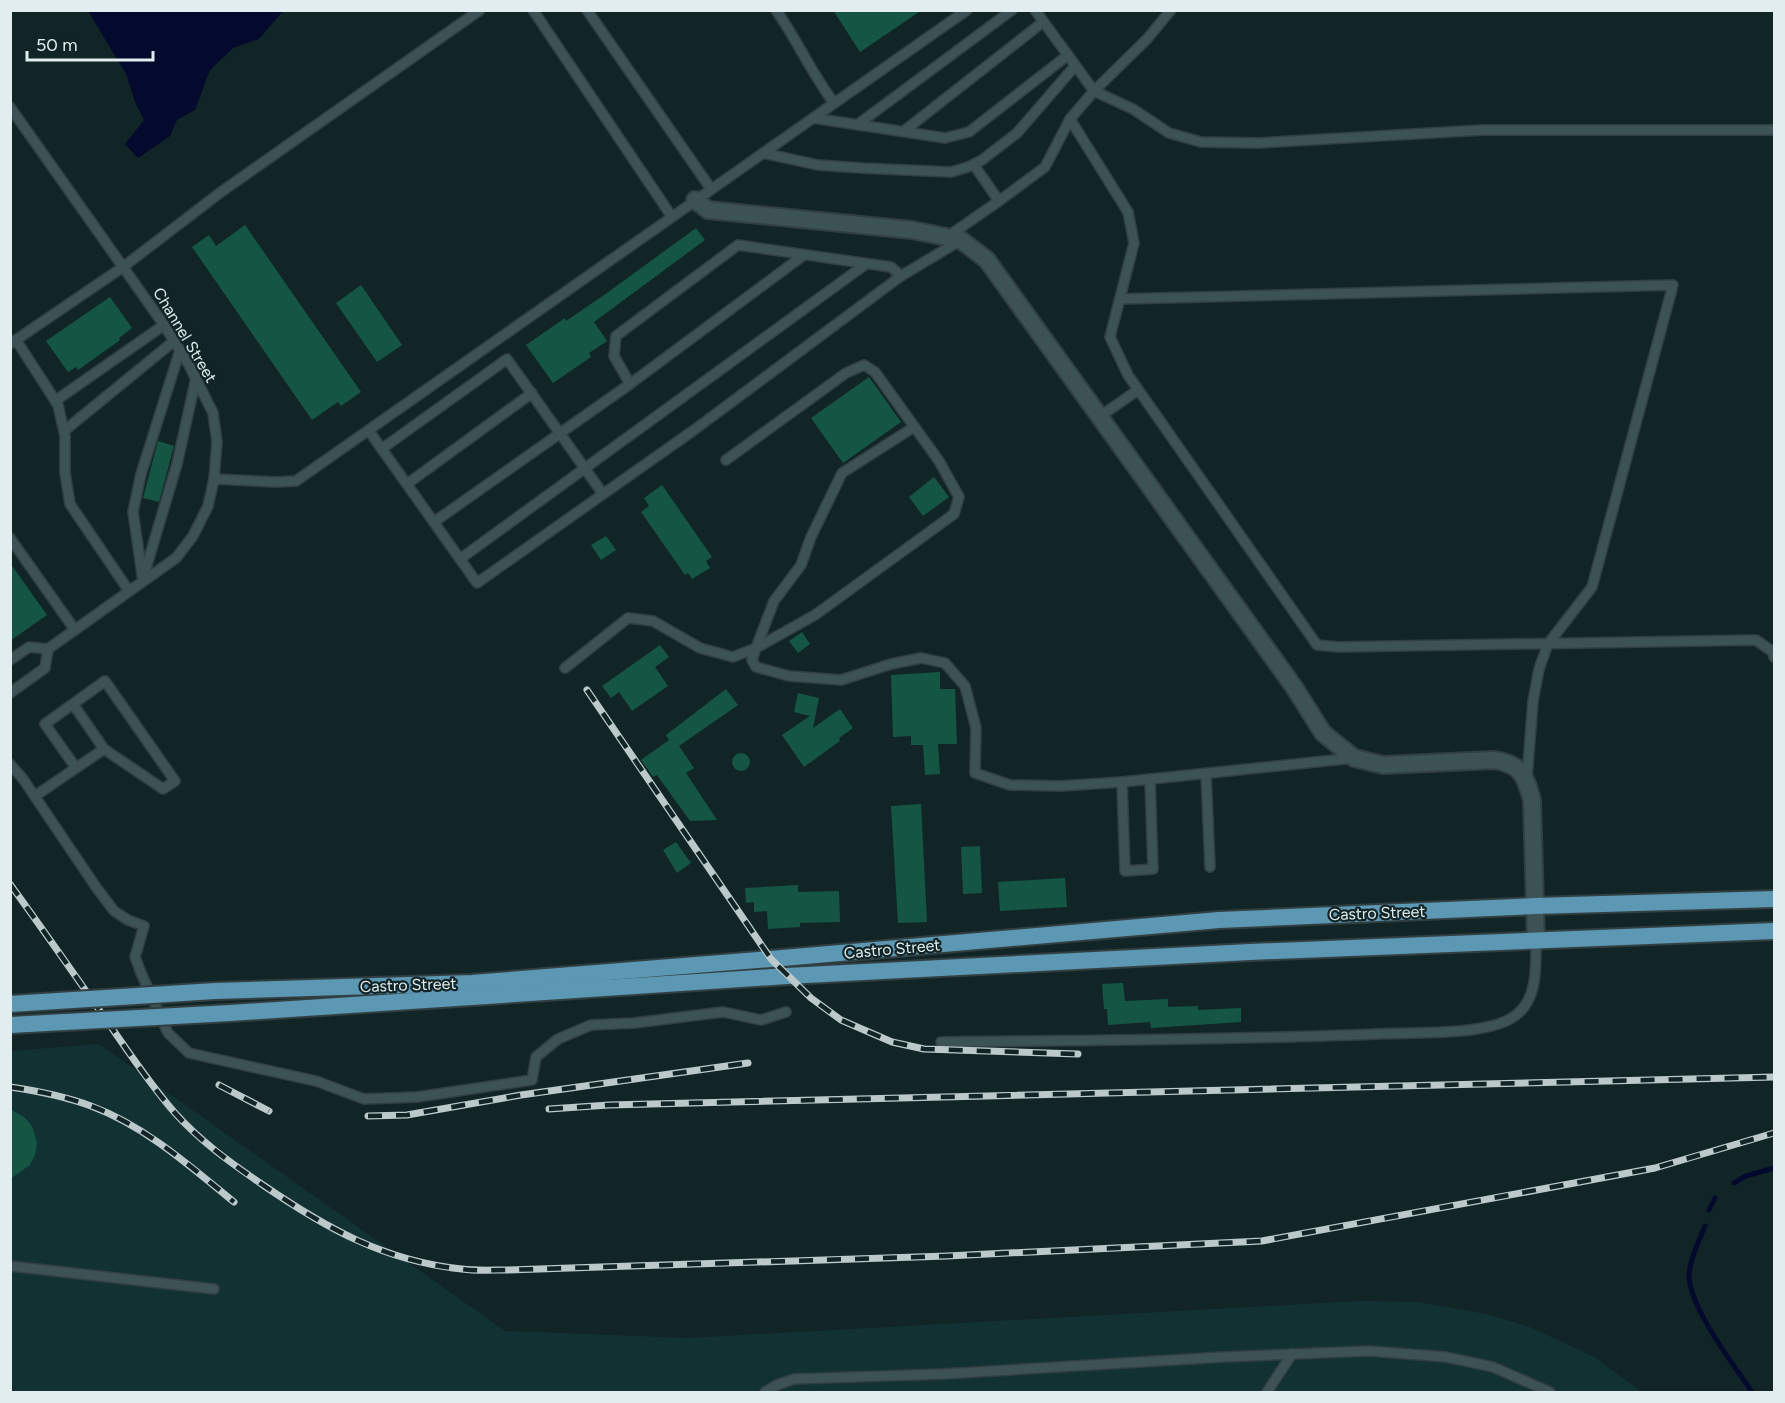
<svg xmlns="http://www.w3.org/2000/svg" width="1785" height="1403" viewBox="0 0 1785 1403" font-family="Figtree,sans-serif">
  <rect width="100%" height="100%" fill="#112527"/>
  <!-- built -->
  <polygon fill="#123133" points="99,1044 505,1331 687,1338 1360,1301 1418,1302 1486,1314 1530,1327 1594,1357 1642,1392 11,1392 11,1051"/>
  <!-- water -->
  <polygon fill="#030a2d" points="88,11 283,11 259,39 233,48 210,70 195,110 177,120 170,136 138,158 125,144 144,120 135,102 126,74"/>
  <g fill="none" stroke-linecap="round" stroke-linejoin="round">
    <!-- stream -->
    <g stroke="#030a2d" stroke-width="5">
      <polyline points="1734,1183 1746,1176 1774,1168"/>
      <polyline points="1709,1210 1715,1198"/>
      <path d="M1705 1226C1699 1241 1690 1258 1689 1274 1688 1306 1734 1365 1752 1392"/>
    </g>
  </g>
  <!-- building -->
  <g fill="#145643">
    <polygon points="833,10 922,10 860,52"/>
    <polygon points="245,225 361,392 341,406 338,402 312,420 192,247 209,235 216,246"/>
    <polygon points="696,228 705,240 594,322 607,341 589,353 591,357 553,383 526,345 565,318 566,321 607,293"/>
    <polygon points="361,285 402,345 377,362 336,303"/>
    <polygon points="110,297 132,328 119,338 120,340 78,370 76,367 68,372 46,341"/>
    <polygon points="869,377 901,422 843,463 811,418"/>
    <polygon points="158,441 174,446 159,502 143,498"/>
    <polygon points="934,477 949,497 923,516 909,497"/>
    <polygon points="662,485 712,557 706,561 710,568 692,579 688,573 685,575 641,512 649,506 644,498"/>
    <polygon points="606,536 616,550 601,560 591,545"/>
    <polygon points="10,563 47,615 10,641"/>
    <polygon points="802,632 810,644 798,653 789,641"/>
    <polygon points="660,645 669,657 655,667 668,686 632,711 619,692 611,698 602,686"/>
    <polygon points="940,672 940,689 955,689 957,744 938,744 940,774 925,775 923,745 911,745 911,736 893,737 891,675"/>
    <polygon points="726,689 738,705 679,746 694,768 686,773 717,820 690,821 657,775 653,777 641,760 669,740 666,735"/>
    <polygon points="798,693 819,698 813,728 840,709 853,728 839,738 840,741 804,767 782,735 810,716 794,712"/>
    <circle cx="741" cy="762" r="9"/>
    <polygon points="921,804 927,922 898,923 891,806"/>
    <polygon points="676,842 691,863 677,873 663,850"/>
    <polygon points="980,846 982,893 963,894 961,847"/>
    <polygon points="1065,878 1067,907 1000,911 998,882"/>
    <polygon points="798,885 798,892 839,891 840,922 800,923 800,927 768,929 767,911 754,912 754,902 746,903 745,888"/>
    <polygon points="1123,983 1125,1001 1168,999 1168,1007 1198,1006 1198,1010 1241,1008 1241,1022 1151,1028 1150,1022 1108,1025 1107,1009 1104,1009 1102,984"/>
    <polygon points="10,1109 24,1117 32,1126 37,1143 35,1155 30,1165 10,1179"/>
  </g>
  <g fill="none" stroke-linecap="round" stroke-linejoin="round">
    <defs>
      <g id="service">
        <polyline points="533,10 672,217"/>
        <polyline points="587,10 711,189"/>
        <path d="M776 10C797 40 812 74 834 103"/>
        <polyline points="1035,10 1094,91 1070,119 1128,212 1134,243 1110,337 1128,375 1317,645 1338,647 1756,640 1773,652 1774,657"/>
        <polyline points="1171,10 1147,39 1094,91 1133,109 1169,133 1201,142 1259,143 1483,130 1774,130"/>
        <polyline points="10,107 164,325 189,365 213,413 217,442 214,479 208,506 193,536 176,558 48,649 29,647 10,660"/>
        <polyline points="813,118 945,138 969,132 1068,55"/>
        <polyline points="857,125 1012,10"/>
        <polyline points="904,131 1043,22"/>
        <polyline points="763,153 818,165 861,168 951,172 968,167 982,160 1017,133 1075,66"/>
        <polyline points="999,201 1045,167 1070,119"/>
        <polyline points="947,237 999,201 974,165"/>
        <polyline points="901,276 961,240"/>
        <polyline points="1120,299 1673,285 1592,587 1548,644 1539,669 1533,701 1527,778"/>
        <polyline points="16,340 58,405 65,436 65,473 70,504 129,591"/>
        <polyline points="10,344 123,267 221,192 480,10"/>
        <polyline points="630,384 804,255"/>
        <polyline points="55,401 164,325"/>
        <polyline points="1099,417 1138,390"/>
        <polyline points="64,431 174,341"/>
        <polyline points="369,431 477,583 694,430 901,276 891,267 738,245 616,336 614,356 630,384 434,522"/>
        <polyline points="383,448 507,359 603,494"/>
        <polyline points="726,460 846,373 864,365 875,372 939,461 959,497 954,514 815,615 756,648 752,660 756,667 789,676 841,680 891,664 921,658 945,663 965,686 976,728 975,773 1010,785 1060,786 1122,782"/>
        <polyline points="214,479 276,482 296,481 967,10"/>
        <polyline points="407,484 532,393"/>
        <polyline points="10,538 75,630"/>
        <polyline points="460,559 866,264"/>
        <polyline points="144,575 177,464 196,378"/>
        <polyline points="143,581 133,512 141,474 180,350"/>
        <polyline points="565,668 628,618 653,621 700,648 733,657 756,648 774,601 801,565 811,537 842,473 914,427"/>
        <polyline points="10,693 45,668 48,649"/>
        <polyline points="73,704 104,749"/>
        <polyline points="10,764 23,779 96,887 114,911 128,920 144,926 135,957 141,973 168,1033 189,1053 316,1081 364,1099 417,1097 532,1080 536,1057 558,1039 591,1025 634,1023 723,1012 761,1020 786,1012"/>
        <polyline points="1206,774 1210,867"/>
        <path d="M1150 779 1153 869 1125 871 1122 782C1199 774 1277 766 1354 758"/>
        <polyline points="35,796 104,749 163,789 175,781 105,681 45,724 76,768"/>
        <path d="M941 1042C1086 1040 1231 1040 1376 1034 1413 1032 1479 1036 1510 1019 1538 1004 1536 969 1536 942"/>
        <polyline points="10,1266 214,1289"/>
        <polyline points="765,1392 777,1385 794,1379 943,1374 1223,1357 1369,1351 1446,1357 1493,1367 1550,1392"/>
        <polyline points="1267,1392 1292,1354"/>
      </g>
      <path id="minor" d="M695 200 708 210 912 230 961 240 987 260 1294 687 1323 733 1354 758 1383 765 1494 760C1521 764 1525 775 1532 800L1536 942"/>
      <g id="primary">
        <polyline points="215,991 472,983 771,959 1219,920 1535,906 1774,899"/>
        <polyline points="230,1013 787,976 1250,952 1774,931"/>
      </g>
    </defs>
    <!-- service casing -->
    <use href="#service" stroke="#323f41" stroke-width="12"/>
    <!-- minor casing -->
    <use href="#minor" stroke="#323f41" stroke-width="20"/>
    <!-- primary casing -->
    <use href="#primary" stroke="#323f41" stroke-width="20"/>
    <!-- service -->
    <use href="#service" stroke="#3d5254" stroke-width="9"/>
    <!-- minor -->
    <use href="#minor" stroke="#3d5254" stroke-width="16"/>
    <!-- primary -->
    <use href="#primary" stroke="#5c97b4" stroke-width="16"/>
    <defs>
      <g id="rail">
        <polyline points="587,690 771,959 811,998 841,1020 892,1042 924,1049 1078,1054"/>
        <path d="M10 884C41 927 72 971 102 1014 126 1048 148 1082 175 1113 201 1142 231 1163 263 1185 326 1228 384 1261 462 1269 476 1271 492 1270 507 1270L947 1256 1262 1241 1655 1168 1774 1133"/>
        <polyline points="219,1085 269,1111"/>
        <path d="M10 1087C38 1091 64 1096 91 1106 145 1126 190 1166 234 1202"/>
        <polyline points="549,1109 609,1105 1774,1077"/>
        <polyline points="368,1116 407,1115 521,1095 748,1063"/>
      </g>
    </defs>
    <!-- rail casing -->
    <use href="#rail" stroke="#bcc9ca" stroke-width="7"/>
    <!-- rail -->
    <use href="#rail" stroke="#112527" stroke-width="4.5" stroke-dasharray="14" stroke-linecap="butt"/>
    <defs>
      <g id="primary-bridge">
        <polyline points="10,1004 215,991"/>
        <polyline points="10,1025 230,1013"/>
      </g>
    </defs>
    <!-- primary-bridge casing -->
    <use href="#primary-bridge" stroke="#323f41" stroke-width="20" stroke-linecap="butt"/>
    <!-- primary-bridge -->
    <use href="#primary-bridge" stroke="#5c97b4" stroke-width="16"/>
  </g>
  <g text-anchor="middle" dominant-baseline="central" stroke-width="4.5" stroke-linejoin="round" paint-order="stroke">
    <!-- street labels -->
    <g font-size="16" fill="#e1edee" stroke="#112527">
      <text transform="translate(185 335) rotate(59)">Channel Street</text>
      <text transform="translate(1377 913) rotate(-2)">Castro Street</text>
      <text transform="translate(892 949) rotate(-5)">Castro Street</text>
      <text transform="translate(408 985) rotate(-2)">Castro Street</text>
    </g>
  </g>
  <!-- border -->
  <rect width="1785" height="1403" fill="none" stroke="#e1edee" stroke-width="24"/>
  <!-- scale -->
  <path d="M27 51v9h126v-9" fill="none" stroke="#e1edee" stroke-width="3"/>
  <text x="36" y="51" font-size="18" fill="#e1edee" stroke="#112527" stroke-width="4.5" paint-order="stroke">50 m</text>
</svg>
